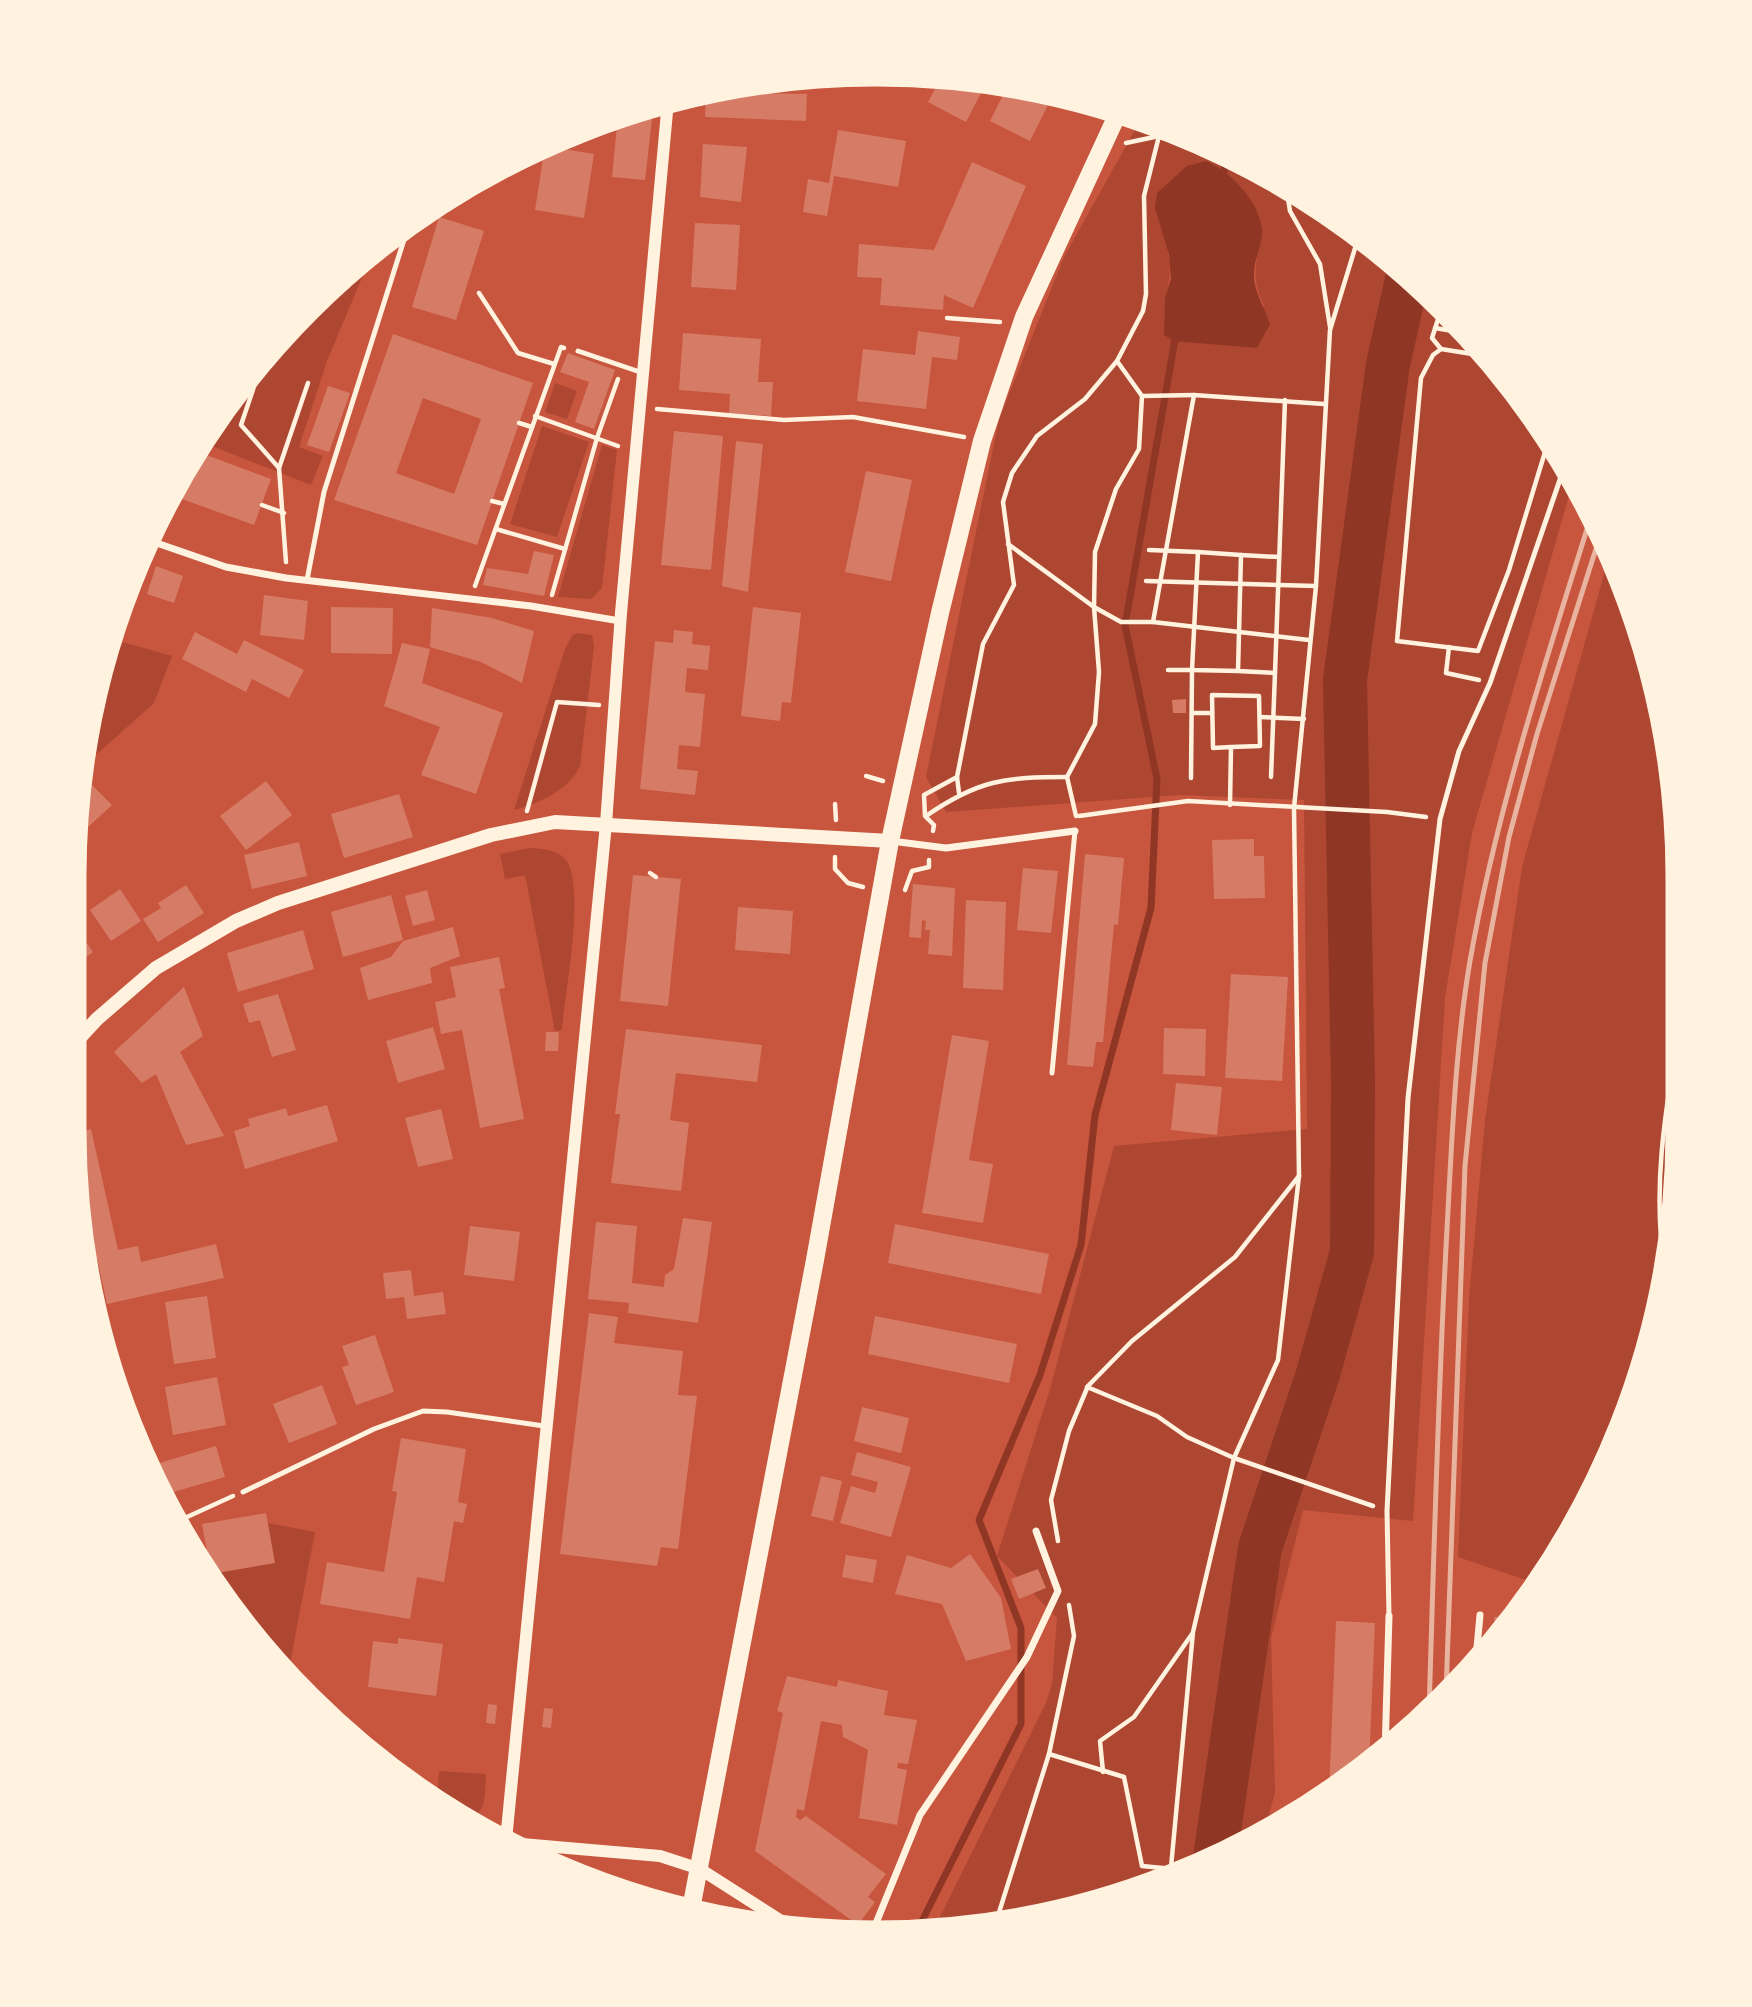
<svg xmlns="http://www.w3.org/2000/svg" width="1752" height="2007" viewBox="0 0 1752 2007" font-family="'Golos Text',sans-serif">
  <rect width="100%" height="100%" fill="#c8553d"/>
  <!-- green -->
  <g fill="#ae4732" fill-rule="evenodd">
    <path d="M1141 119 1233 153 1367 237 1482 345 1575 475 1472 833 1445 998 1413 1521 1303 1510 1271 1638 1275 1793 1263 1836 1135 1894 931 1935 1046 1703 1052 1684 1057 1618 997 1556 1051 1386 1114 1146 1307 1129 1304 800 1180 795 946 812 926 777 999 419 1064 257ZM1262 231C1256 261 1250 280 1265 307L1165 297C1173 274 1170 256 1163 232Z"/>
    <path d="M374 249 327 361 299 447 323 456 311 485 199 441C244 374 307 297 374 249Z"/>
    <polygon points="555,383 577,391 567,419 545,412"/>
    <polygon points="542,426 589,442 557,537 510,524"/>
    <polygon points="602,445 617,450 602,588 591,599 558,597"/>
    <polygon points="1610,553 1639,617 1680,823 1682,1131 1666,1289 1621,1439 1541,1585 1458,1557 1469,1299 1485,1120 1522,867"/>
    <path d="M577 633 592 635 594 647 580 766C568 791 539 803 514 810L565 649 572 636Z"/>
    <polygon points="108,638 172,656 154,703 97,754 82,747"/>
    <path d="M530 848C543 849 556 849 565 859 587 883 564 996 562 1030L555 1031 525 875 505 879 500 854Z"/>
    <polygon points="268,1523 315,1532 287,1679 270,1662 211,1574 274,1563"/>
    <path d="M439 1771 486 1774C485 1791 487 1811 471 1820L437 1800Z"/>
  </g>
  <!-- water -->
  <path fill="#8f3625" d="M1206 161C1230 171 1260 202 1262 230 1263 244 1254 259 1254 273 1253 291 1265 307 1270 324L1257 348 1174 341 1164 335 1165 297 1171 279 1169 255 1155 208 1157 193 1187 166Z"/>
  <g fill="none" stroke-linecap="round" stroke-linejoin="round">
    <!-- stream -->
    <g stroke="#8f3625" stroke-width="7">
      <polyline points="1222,178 1229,152"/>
      <polyline points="915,1935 1021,1724 1021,1628 979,1520 1040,1375 1081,1245 1095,1115 1151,908 1157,779 1125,625 1176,334"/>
    </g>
    <!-- river -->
    <polyline stroke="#8f3625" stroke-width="44" points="1215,1858 1260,1548 1318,1374 1352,1252 1353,1082 1345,680 1388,364 1408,275"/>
  </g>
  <!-- building -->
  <g fill="#d67c66" fill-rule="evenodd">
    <polygon points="943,74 982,91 966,122 928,102"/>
    <polygon points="748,82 748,93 807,94 806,121 705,117 706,92"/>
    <polygon points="1008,85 1029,88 1051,99 1030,141 990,121"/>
    <polygon points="618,115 652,119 645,180 612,177"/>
    <polygon points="589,125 589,137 567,135 577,131"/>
    <polygon points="838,130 906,141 898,187 834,176 827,216 803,212 808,179 829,183"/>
    <polygon points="703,144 747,147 741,202 700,197"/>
    <polygon points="545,146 594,154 584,218 535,210"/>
    <polygon points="972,162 1026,186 973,308 944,295 943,310 880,305 882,278 857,277 859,244 934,250"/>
    <polygon points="439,217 484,231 456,320 412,307"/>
    <polygon points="695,223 740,225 736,290 691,287"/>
    <polygon points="918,331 960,337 957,360 932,357 926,409 857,401 863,349 915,355"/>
    <polygon points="683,333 761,339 758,382 773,382 771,416 729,413 730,394 679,390"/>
    <path d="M393 334 533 383 477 545 334 500ZM423 398 481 419 454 494 396 473Z"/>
    <polygon points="568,353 615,370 594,429 575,422 589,382 560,372"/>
    <polygon points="328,386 350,393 329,452 307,445"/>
    <polygon points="674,431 723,436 711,570 661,565"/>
    <polygon points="736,441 763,444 748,592 722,586"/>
    <polygon points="193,450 271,479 254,525 168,494"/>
    <polygon points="866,471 912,480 891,581 845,572"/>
    <polygon points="534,551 554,555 544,596 483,585 487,568 528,574"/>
    <polygon points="156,566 183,576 174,603 147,594"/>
    <polygon points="264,595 308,601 304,640 260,635"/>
    <polygon points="331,607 393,608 392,654 331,653"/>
    <polygon points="753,607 801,613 791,703 782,702 780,721 741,716"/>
    <polygon points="432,608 492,618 534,631 522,683 481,662 430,647"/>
    <polygon points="674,630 693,632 692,644 710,646 708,670 687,668 685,692 705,694 700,747 679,745 677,769 698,771 695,795 640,789 655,641 673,643"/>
    <polygon points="195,632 237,654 244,640 304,670 289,698 252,679 246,692 182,659"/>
    <polygon points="402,643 430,649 422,683 503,713 476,794 421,775 440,727 384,706"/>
    <polygon points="1186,699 1186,713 1173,713 1172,700"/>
    <polygon points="88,781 112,805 76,838 77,785 80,789"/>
    <polygon points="266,781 292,815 246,850 220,816"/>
    <polygon points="399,794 413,837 344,858 331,814"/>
    <polygon points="1254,839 1254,856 1264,856 1265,898 1214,899 1212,840"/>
    <polygon points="299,842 307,876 252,889 244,855"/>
    <polygon points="1085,854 1124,858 1118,925 1114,924 1103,1042 1096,1042 1093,1067 1067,1065"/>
    <polygon points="1023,868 1058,871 1051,933 1017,930"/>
    <polygon points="633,875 681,879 668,1006 620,1001"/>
    <polygon points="913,884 955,888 952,956 928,954 930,930 925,930 926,921 922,920 921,938 909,937"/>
    <polygon points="186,885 204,913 158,942 143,919 161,908 158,903"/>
    <polygon points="120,889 141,921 111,941 90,910"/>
    <polygon points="427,890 435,920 413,926 405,896"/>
    <polygon points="391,895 403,940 343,957 331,912"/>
    <polygon points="966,900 1006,902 1003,990 963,988"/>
    <polygon points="738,907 793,911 790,954 735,950"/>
    <polygon points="74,925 93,952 73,967 73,956"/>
    <polygon points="453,927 460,956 430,968 432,983 368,1000 360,968 391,957 403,941"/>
    <polygon points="303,930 314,969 238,992 227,953"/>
    <polygon points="499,957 505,988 499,989 524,1119 480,1128 462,1030 441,1034 435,1002 456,997 450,967"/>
    <polygon points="1231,974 1288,977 1282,1081 1225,1078"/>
    <polygon points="184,987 203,1036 180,1052 224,1136 186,1145 156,1074 142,1083 114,1052"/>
    <polygon points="278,994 296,1050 272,1057 260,1020 249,1023 243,1004"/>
    <polygon points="433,1027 445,1069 398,1083 386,1041"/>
    <polygon points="1164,1028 1206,1029 1205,1076 1163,1074"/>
    <polygon points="626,1029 762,1045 757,1082 676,1073 670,1120 689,1123 681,1191 611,1183 620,1114 615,1114"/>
    <polygon points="546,1032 559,1032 558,1051 545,1051"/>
    <polygon points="952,1035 989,1041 969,1160 993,1164 983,1223 922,1213"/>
    <polygon points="1176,1083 1222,1087 1217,1135 1171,1130"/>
    <polygon points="327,1105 338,1141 245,1169 234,1131 250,1126 248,1119 286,1108 288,1116"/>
    <polygon points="441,1109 453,1159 418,1167 405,1118"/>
    <polygon points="91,1129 118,1250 138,1246 141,1262 216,1244 224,1278 107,1304 70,1134"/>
    <polygon points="683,1218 712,1222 698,1323 628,1313 629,1303 588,1299 596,1222 637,1226 632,1283 664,1287 665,1275 674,1269"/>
    <polygon points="895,1224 1049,1254 1041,1294 888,1263"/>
    <polygon points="470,1226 520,1232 514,1281 464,1275"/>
    <polygon points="411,1270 414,1296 443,1292 446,1314 407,1319 404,1297 386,1299 383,1273"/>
    <polygon points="207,1296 216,1358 174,1364 165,1302"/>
    <polygon points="589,1313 618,1317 614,1343 683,1351 678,1395 697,1396 678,1549 661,1547 657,1566 560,1554"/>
    <polygon points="875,1316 1017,1344 1009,1383 868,1354"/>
    <polygon points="375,1335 394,1392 356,1405 342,1367 349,1365 342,1346"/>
    <polygon points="217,1377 226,1425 173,1435 165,1387"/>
    <polygon points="322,1385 337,1424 289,1443 273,1404"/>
    <polygon points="862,1407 909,1418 901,1453 854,1441"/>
    <polygon points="401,1438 466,1449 458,1502 467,1504 463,1523 454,1521 444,1582 417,1577 410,1619 320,1604 327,1562 384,1572 397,1492 392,1491"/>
    <polygon points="216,1446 225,1477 163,1495 153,1465"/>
    <polygon points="857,1452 911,1467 891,1537 840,1523 851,1486 875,1493 878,1482 851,1475"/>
    <polygon points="821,1476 842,1481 833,1521 811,1516"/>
    <polygon points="266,1513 275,1563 211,1574 202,1524"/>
    <polygon points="970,1554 1001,1598 1011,1649 966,1661 942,1604 895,1594 907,1555 951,1568"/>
    <polygon points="846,1555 877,1560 873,1583 842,1577"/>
    <polygon points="1038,1569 1046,1588 1019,1599 1011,1579"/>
    <polygon points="1515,1615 1496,1636 1494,1617"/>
    <polygon points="1336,1621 1375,1623 1369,1765 1329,1793"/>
    <polygon points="398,1638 443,1644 436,1696 368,1687 373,1641 398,1644"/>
    <polygon points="787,1676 837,1687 838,1680 888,1691 884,1715 917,1720 908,1764 898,1763 897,1768 907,1770 897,1825 859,1818 868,1750 843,1737 842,1725 821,1721 804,1811 797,1809 796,1817 800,1820 806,1816 886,1874 868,1897 875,1902 858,1925 755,1851 783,1713 777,1711"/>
    <polygon points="488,1704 497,1705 495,1724 486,1723"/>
    <polygon points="544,1708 553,1709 551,1728 542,1727"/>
  </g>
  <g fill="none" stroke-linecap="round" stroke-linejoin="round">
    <!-- path -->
    <g stroke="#fff3e0" stroke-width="4.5">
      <polyline points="1159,136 1144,196 1146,294 1143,311 1117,361 1142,396 1139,449 1116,489 1095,552 1094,607 1121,622 1153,622 1309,640"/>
      <polyline points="1126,143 1159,136 1281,183"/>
      <polyline points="1286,186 1290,211 1320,264 1330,327"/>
      <polyline points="479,293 518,353 554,364"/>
      <polyline points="947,318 1000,322"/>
      <polyline points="1435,328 1471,334"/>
      <polyline points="1441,349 1432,338 1442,307"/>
      <polyline points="1491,357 1441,349 1433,355 1421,378 1397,641 1478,651 1509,570 1549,439"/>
      <polyline points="261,359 263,360 241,425 279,468 286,562"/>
      <polyline points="1142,396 1194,395"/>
      <polyline points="657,409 784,420 853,417 964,437"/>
      <polyline points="535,416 618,446"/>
      <polyline points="519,423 532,427"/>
      <polyline points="279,468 308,383"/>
      <polyline points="492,501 504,504"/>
      <polyline points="262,505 284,513"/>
      <polyline points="496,529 565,549"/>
      <polyline points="1008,544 1094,607 1099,672 1095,724 1067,777 1076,816"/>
      <polyline points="1149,550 1198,552"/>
      <polyline points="1241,555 1279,557"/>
      <polyline points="1146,581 1316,586"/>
      <polyline points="475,586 561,347 564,348"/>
      <polyline points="552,595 597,438 618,379"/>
      <polyline points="1153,622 1194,395 1324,404"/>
      <polyline points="1449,647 1446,673 1479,680"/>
      <polyline points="1168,670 1192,670 1191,778"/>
      <polyline points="1238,671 1192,670 1198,552 1241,555 1238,671 1275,673 1285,400"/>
      <polyline points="1192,713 1212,713"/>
      <polyline points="1260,717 1304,719"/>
      <polyline points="866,776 883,781"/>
      <polyline points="957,777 959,793"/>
      <polyline points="1271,777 1275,673"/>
      <polyline points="835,804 836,820"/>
      <polyline points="1230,805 1231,747 1260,746 1259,696 1212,695 1213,748 1231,747"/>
      <polyline points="527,811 557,702 599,705"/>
      <path d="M926 816C978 780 1005 777 1067 777"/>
      <polyline points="1079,816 1188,801 1387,812 1426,817"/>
      <polyline points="933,831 934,825 925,816 924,795 957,777 983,644 1014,585 1003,502 1012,473 1037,436 1085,399 1117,361"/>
      <polyline points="835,857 835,869 848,883 863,887"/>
      <polyline points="650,873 656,877"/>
      <polyline points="905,890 912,871 929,867 929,860"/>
      <polyline points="1661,1222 1671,1240"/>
      <path d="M1667 1284C1650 1194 1665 1111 1681 1022"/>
      <polyline points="1087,1387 1157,1416 1187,1437 1234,1458 1373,1506"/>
      <polyline points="176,1522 233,1496"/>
      <polyline points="1058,1541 1051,1500 1069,1431 1088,1386 1132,1341 1235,1257 1299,1176"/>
      <polyline points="1049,1754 1124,1777 1142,1866 1173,1869"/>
      <polyline points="1103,1772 1100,1741 1134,1717 1192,1634"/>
      <polyline points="1170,1878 1193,1632 1234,1458 1278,1360 1299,1176 1294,808 1316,586 1330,330 1360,232"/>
      <polyline points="996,1922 1049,1754 1074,1636 1069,1605"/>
    </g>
    <!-- service -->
    <g stroke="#fff3e0" stroke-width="5">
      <polyline points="578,351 643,373"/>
      <polyline points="307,580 324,492 409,224"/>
      <polyline points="1052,1073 1075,831"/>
      <polyline points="243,1492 374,1429 423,1411 447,1412 544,1426"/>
      <polyline points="1389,1616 1387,1511 1408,1098 1440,819 1459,751 1490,683 1566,462"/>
    </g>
    <!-- minor -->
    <g stroke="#fff3e0" stroke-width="7">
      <polyline points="148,540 226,567 286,578 531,606 620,621"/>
      <polyline points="891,841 946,848 1075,831"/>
      <polyline points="86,1256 110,1373"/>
      <polyline points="1476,1658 1480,1615"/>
      <polyline points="1385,1753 1389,1616"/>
      <polyline points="872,1933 920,1815 1027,1657 1058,1591 1036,1531"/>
    </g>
    <!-- tertiary -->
    <g stroke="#fff3e0" stroke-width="12">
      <polyline points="506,1840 606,824 621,613 668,101"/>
      <polyline points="510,1843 660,1856 700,1869 797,1931"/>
    </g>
    <!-- secondary -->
    <polyline stroke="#fff3e0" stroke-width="14" points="72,1046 97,1019 156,968 236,921 278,903 491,835 555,822 890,841"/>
    <!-- primary -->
    <polyline stroke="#fff3e0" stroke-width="18" points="691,1909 815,1260 890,841 940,613 982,441 1024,317 1119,111"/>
    <!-- rail -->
    <g stroke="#e9b49f" stroke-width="5">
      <polyline points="1446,1693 1465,1166 1485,963 1509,837 1537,734 1601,533"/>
      <path d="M1429 1712C1434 1551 1438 1390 1447 1229 1452 1140 1455 1049 1470 961 1497 808 1546 661 1592 513"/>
    </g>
  </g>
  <!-- crop -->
  <path d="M0 0H1752V2007H0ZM876 82H876A794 794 0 0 1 1670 876V1131A794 794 0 0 1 876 1925H876A794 794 0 0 1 82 1131V876A794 794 0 0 1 876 82Z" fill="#fff3e0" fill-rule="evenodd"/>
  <path fill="none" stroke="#fff3e0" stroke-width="9" d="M876 82H876A794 794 0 0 1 1670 876V1131A794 794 0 0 1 876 1925H876A794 794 0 0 1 82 1131V876A794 794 0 0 1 876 82Z"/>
</svg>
